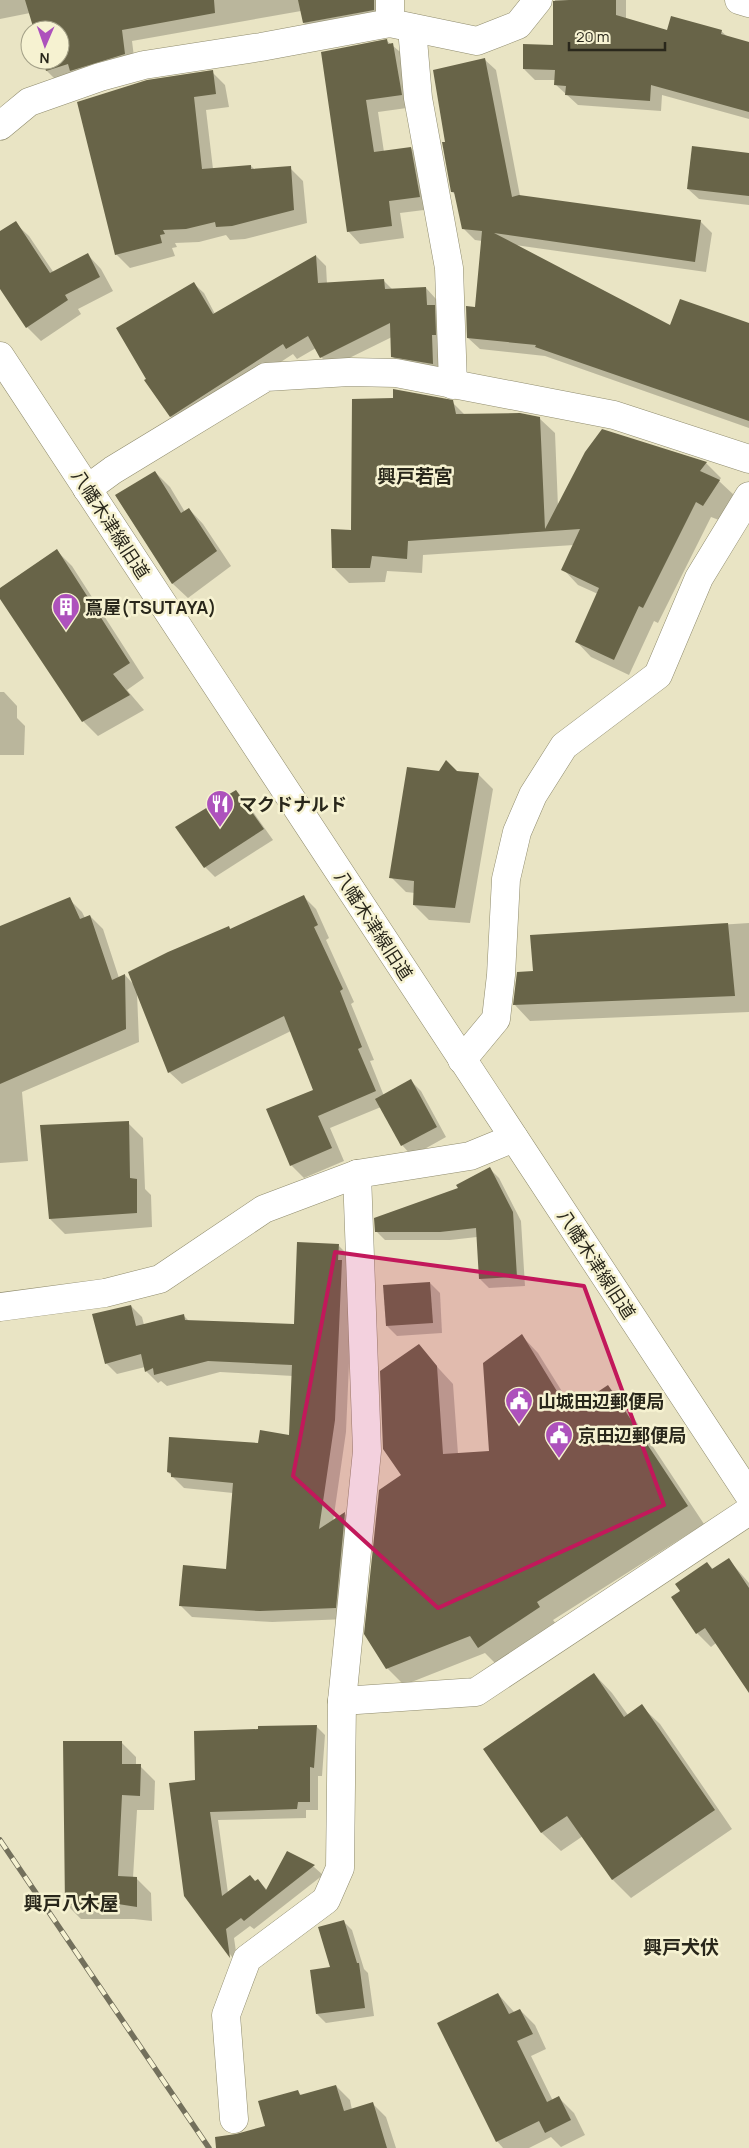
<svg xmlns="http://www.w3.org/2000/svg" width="749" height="2148" viewBox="0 0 749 2148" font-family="Manrope,'Noto Sans JP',sans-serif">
  <rect width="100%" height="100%" fill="#e9e4c4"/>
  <!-- shadow -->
  <g fill="#0003">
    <polygon points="0,0 386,0 385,21 315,34 304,23 301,11 132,41 135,65 58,82 47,71 44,60 60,60 60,30 35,30 30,13 0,19"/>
    <polygon points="555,0 626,0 626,19 668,31 721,31 728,37 749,43 749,119 662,95 661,111 578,105 555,84 555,80 535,80 524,69 554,46"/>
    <polygon points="387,41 405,56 414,107 378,112 384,152 411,148 423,161 432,209 400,213 404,238 360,244 348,231 322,53"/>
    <polygon points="484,59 496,70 520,196 700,221 712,233 706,272 515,245 671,327 749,324 749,428 545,356 480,349 468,338 476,308 482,241 475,240 463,228 456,195 452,192 446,143"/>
    <polygon points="212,72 225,85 229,107 206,110 213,169 251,166 255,170 290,168 303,181 307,223 245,239 230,240 226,235 199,242 175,243 177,247 172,248 175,256 130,268 116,254 79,102"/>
    <polygon points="749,154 749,205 699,199 688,189"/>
    <polygon points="15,223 29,236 54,273 88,255 101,269 113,291 78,309 81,314 41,341 27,327 0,287 0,233"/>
    <polygon points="316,256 326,266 327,284 384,281 393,290 426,288 436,299 443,374 403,367 393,357 392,337 331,367 321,357 316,348 297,359 293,354 181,427 171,417 193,283 204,293 215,314"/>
    <polygon points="452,402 465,415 539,418 555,433 558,507 706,463 721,478 719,481 735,496 719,520 711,517 658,623 654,621 629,675 591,657 576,641 598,594 578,585 563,569 574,545 423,555 422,573 387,571 385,582 349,583 333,567 352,531"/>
    <polygon points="155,472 170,487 185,512 189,509 203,524 231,566 188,598 173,584 116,496"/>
    <polygon points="57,551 72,566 144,678 127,690 144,710 98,736 83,721 0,596 0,590"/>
    <polygon points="0,692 4,692 17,706 17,718 25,726 24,755 0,755"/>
    <polygon points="457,773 478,774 493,789 470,923 429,920 414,905 415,893 406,892 391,877"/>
    <polygon points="236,792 246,802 273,840 215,877 205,867"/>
    <polygon points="303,896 316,909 329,938 326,940 354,1002 351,1004 374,1060 370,1061 384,1096 411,1081 421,1091 446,1137 412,1156 402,1145 381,1107 330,1128 344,1161 304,1178 291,1165 314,1091 291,1031 182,1084 169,1072 137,993 139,1042 22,1092 28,1161 0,1163 0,927 69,899 82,912 85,918 90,916 103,929 119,978 125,975 134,985 229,927 231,930"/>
    <polygon points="749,923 749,1012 530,1021 515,1005 518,973 534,972 532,937"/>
    <polygon points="128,1123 143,1138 145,1189 151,1195 152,1227 65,1234 50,1219"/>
    <polygon points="490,1169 499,1178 521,1221 525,1286 489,1288 480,1279 477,1237 450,1240 385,1240 376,1231 459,1189"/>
    <polygon points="339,1246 350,1257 353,1273 346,1432 333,1522 345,1514 356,1525 347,1619 272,1622 192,1617 180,1605 227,1570 233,1493 184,1488 168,1472 290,1436 293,1376 220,1372 167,1386 161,1381 158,1383 146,1371 145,1367 117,1374 106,1363 131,1306 142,1317 144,1325 183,1315 189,1321 295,1325"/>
    <polygon points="430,1283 440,1293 442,1333 397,1336 387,1326"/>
    <polygon points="522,1336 538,1353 573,1409 608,1386 624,1403 704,1524 553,1620 556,1624 496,1664 485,1653 404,1685 387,1668 403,1476 418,1346 453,1384 458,1454 490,1452"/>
    <polygon points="729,1560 749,1583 749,1690 716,1643 711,1647 697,1633 673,1597 682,1591 707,1563 714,1570"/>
    <polygon points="594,1674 612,1693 628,1715 641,1706 660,1724 732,1829 631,1898 613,1880 583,1836 561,1851 542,1833 485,1749"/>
    <polygon points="316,1726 325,1735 322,1776 318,1776 318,1810 306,1810 306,1818 218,1820 228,1893 258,1880 267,1890 287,1852 314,1867 323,1875 254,1929 250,1926 234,1938 238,1965 186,1895 197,1781"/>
    <polygon points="121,1742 136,1757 136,1765 140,1766 155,1781 154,1810 137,1810 133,1878 136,1878 151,1893 152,1921 134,1919 81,1919 66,1904"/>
    <polygon points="343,1921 352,1930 364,1969 368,1973 374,2016 326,2023 317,2014 332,1968"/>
    <polygon points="498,1994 515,2013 520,2010 535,2025 546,2049 531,2056 553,2101 559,2098 574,2113 585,2135 561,2147 551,2137 529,2148 503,2148 497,2141"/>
    <polygon points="336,2086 350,2100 352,2110 372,2103 386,2117 396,2148 265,2148 266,2127 298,2092 302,2096"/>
  </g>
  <!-- building -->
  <g fill="#686448">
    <polygon points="25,0 214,0 215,13 122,30 125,54 70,71 68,64 46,71 43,60 60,60 60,30 34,30"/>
    <polygon points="298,0 374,0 374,10 303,23"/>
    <polygon points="569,0 616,0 616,15 667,30 671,16 722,30 721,34 749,42 749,112 651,85 650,101 565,95 566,86 554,85 555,70 523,69 523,44 553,45 553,1"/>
    <polygon points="387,39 388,44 393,43 402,95 366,100 374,152 411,147 420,197 389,201 392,226 347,232 321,52"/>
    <polygon points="485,58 512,197 519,195 701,220 695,262 494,233 670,325 680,299 749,323 749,421 535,347 536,345 467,338 466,306 475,307 482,231 462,229 454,192 451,192 442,142 445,142 433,70"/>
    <polygon points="213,70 216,94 194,97 202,169 251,165 251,169 291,166 294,210 232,226 216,227 215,222 186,229 163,230 165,234 160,235 162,243 115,255 77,102 147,80"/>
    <polygon points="692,146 749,153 749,196 687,189"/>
    <polygon points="16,221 50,273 88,253 100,277 65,295 68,300 26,328 0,289 0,231"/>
    <polygon points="316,255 318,283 384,279 385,289 426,287 427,305 435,305 436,335 432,335 433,364 391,357 390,323 320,358 308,336 286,349 283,344 170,417 144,380 146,379 116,328 194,282 213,314"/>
    <polygon points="393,389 453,400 456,414 520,413 540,417 545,529 585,452 602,429 707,462 700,471 720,480 703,506 696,502 643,608 639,606 614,660 575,642 599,588 561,570 580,529 408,541 407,559 372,556 370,568 332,568 331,529 351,530 352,399 393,398"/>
    <polygon points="155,471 181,513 189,508 217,551 172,584 115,495"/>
    <polygon points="57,549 130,663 113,674 130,695 82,722 0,599 0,588"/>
    <polygon points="446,760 457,771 479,773 455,908 413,905 414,881 389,878 407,767 439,771"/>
    <polygon points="236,790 264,829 204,868 175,827"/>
    <polygon points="304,895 318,925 314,927 343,989 340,991 362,1047 358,1049 376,1091 318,1116 332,1148 290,1166 266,1109 313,1090 284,1016 168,1073 128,972 168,952 229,926 230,929"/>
    <polygon points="70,897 80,919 90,915 112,980 125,974 126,1029 0,1084 0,926"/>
    <polygon points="728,923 735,996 513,1005 517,972 533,971 530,935"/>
    <polygon points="411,1079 437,1127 401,1146 375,1099"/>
    <polygon points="129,1121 130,1178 137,1179 137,1213 49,1219 40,1125"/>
    <polygon points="490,1167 513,1212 517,1277 479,1279 476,1228 440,1232 375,1232 374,1218 458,1188 456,1185"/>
    <polygon points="297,1242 339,1244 338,1260 342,1260 335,1420 319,1529 345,1512 336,1608 260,1611 179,1606 183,1565 226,1569 233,1483 171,1477 171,1473 167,1472 169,1437 258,1443 260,1430 289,1435 292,1365 208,1361 154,1375 153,1368 145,1372 141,1354 105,1364 92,1314 131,1305 136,1326 184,1314 185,1320 294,1324"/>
    <polygon points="430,1282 433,1323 386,1326 383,1285"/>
    <polygon points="522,1334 569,1411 608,1385 688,1506 537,1602 540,1607 478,1648 470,1636 386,1669 364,1634 379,1490 401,1475 383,1449 380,1371 419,1344 437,1366 443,1454 489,1451 483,1363"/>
    <polygon points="729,1558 749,1588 749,1693 705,1628 696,1634 671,1597 680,1591 675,1584 707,1562 712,1569"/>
    <polygon points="594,1673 624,1717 642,1704 715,1810 612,1880 567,1816 541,1833 483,1749"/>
    <polygon points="317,1725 314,1768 310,1767 310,1802 298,1802 297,1809 210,1812 222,1896 250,1875 255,1881 258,1879 266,1890 287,1851 315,1865 244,1921 241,1918 226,1929 230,1958 184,1896 169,1783 195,1780 194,1731 258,1729 258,1726"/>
    <polygon points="63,1741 122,1741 122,1764 141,1764 140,1796 122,1795 118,1876 137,1877 137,1907 118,1904 65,1905"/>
    <polygon points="344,1920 357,1963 359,1963 365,2008 316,2014 310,1970 330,1967 318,1927"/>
    <polygon points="498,1993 509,2014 520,2009 533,2034 517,2041 547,2102 559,2096 571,2120 545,2133 539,2121 496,2142 437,2023"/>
    <polygon points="336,2085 344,2111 373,2102 387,2148 216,2148 215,2137 236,2134 265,2126 258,2101 298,2090 300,2095"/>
  </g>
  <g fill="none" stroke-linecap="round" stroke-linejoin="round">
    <defs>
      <g id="minor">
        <polyline points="390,0 390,23"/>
        <polyline points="739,0 749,3"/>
        <polyline points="412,28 418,98 449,268 453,385"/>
        <polyline points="0,126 29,102 100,77 144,65 261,47 390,23 477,41 518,25 538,0"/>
        <polyline points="0,356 749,1495"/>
        <polyline points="87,489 113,470 266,377 349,372 396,373 614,415 749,459"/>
        <polyline points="462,1060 496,1019 501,975 506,879 517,832 533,795 564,746 658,675 699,578 749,496"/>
        <polyline points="0,1307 105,1293 160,1279 264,1209 357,1174 470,1156 514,1138"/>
        <polyline points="342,1701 476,1692 749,1511"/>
        <polyline points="234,2119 226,2015 247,1959 326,1900 340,1868 342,1701 367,1451 357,1174"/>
      </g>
    </defs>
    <!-- minor casing -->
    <use href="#minor" stroke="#8f8b6d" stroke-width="29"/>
    <!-- minor -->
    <use href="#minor" stroke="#fff" stroke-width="28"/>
    <defs>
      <polyline id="rail" points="0,1840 209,2148"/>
    </defs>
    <!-- rail casing -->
    <use href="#rail" stroke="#73705c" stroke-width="5.5"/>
    <!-- rail -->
    <use href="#rail" stroke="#f6f2d1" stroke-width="4" stroke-dasharray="11" stroke-linecap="butt"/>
  </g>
  <!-- marked area -->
  <path fill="#c2185b" fill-opacity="0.2" stroke="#c2185b" stroke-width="4" stroke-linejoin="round" d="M335 1252 584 1286 664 1505 438 1608 293 1476Z"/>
  <!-- icons -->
  <defs>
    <symbol id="building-pin" viewBox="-11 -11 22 30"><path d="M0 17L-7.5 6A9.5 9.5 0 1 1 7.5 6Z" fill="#ad51bc" stroke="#f6f2d1"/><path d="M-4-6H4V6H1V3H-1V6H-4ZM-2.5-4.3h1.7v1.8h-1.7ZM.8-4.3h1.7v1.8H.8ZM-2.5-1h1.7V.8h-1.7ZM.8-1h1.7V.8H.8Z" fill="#fff"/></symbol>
    <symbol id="restaurant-pin" viewBox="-11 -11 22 30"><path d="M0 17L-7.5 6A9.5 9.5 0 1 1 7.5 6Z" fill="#ad51bc" stroke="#f6f2d1"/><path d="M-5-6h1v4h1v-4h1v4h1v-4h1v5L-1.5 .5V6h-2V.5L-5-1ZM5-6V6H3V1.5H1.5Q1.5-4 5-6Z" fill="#fff"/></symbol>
    <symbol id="civic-pin" viewBox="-11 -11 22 30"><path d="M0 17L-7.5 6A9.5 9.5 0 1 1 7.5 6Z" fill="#ad51bc" stroke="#f6f2d1"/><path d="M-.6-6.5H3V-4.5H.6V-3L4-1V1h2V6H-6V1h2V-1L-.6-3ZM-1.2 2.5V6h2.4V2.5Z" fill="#fff"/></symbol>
  </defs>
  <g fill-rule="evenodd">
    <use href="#building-pin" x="50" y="591" width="32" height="43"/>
    <use href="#restaurant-pin" x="204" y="788" width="32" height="43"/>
    <use href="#civic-pin" x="503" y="1385" width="32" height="43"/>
    <use href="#civic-pin" x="543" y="1419" width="32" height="43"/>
  </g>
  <g text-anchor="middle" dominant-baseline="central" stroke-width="5" stroke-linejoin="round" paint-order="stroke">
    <!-- street labels -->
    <g font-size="18" fill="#29271b" stroke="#f6f2d1">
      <text transform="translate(111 524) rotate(57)">八幡木津線旧道</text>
      <text transform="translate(374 925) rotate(57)">八幡木津線旧道</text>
      <text transform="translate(597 1264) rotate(57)">八幡木津線旧道</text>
    </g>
    <!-- poi labels -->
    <g font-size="18" font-weight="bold" fill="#29271b" stroke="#f6f2d1" text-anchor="start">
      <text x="85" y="607">蔦屋(TSUTAYA)</text>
      <text x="239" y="804">マクドナルド</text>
      <text x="538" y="1401">山城田辺郵便局</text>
      <text x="578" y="1435">京田辺郵便局</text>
    </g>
    <!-- neighbourhood labels -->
    <g font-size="19" font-weight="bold" fill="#29271b" stroke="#f6f2d1">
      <text x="415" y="476">興戸若宮</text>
      <text x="71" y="1903">興戸八木屋</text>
      <text x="681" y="1947">興戸犬伏</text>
    </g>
  </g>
  <!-- north arrow -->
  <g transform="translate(45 45) rotate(182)"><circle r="24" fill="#f6f2d1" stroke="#a4a188"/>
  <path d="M0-4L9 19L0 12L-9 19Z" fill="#ad51bc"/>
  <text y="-8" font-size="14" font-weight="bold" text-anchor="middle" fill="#29271b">N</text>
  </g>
  <!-- scale -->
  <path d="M569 42v8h96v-8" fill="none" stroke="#29271b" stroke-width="2.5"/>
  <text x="576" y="42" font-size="15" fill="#29271b" stroke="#f6f2d1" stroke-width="4" paint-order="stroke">20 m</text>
</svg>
